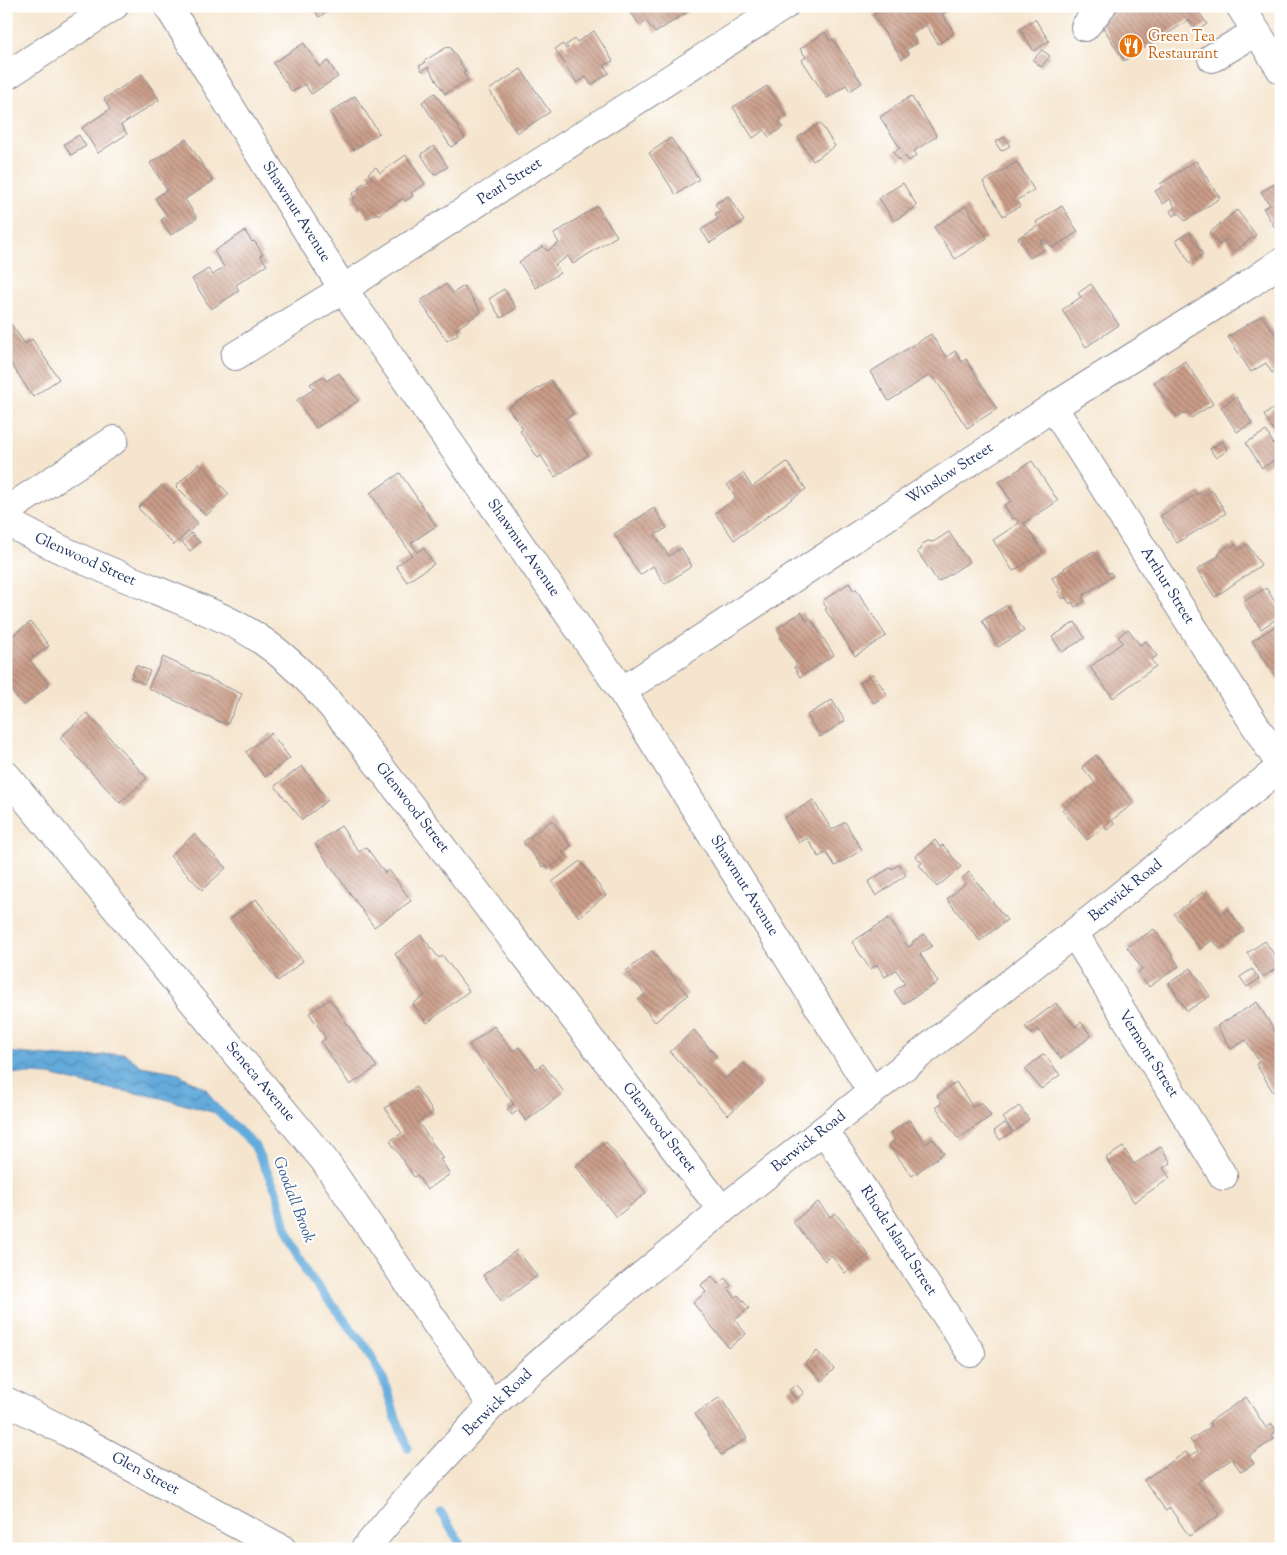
<svg xmlns="http://www.w3.org/2000/svg" width="1287" height="1555" viewBox="0 0 1287 1555" font-family="'Sorts Mill Goudy',serif">
  <defs>
    <pattern id="water-waves" width="16" height="10" patternUnits="userSpaceOnUse" patternTransform="scale(1.25)"><rect width="16" height="10" fill="#64abdb"/><path d="M0 5q4-4 8 0t8 0" fill="none" stroke="#528cb5"/></pattern>
    <pattern id="building-back-hatch" width="6" height="6" patternUnits="userSpaceOnUse" patternTransform="scale(1.25)"><rect width="6" height="6" fill="#ca9d88"/><path d="M-1 5l2 2M0 0l6 6M5-1l2 2" fill="none" stroke="#a38072"/></pattern>
  </defs>
  <rect width="100%" height="100%" fill="#fff"/>
  <filter id="ink" filterUnits="userSpaceOnUse"><feTurbulence type="fractalNoise" baseFrequency=".02" numOctaves="2"/><feDisplacementMap in="SourceGraphic" scale="10" xChannelSelector="R" yChannelSelector="G"/><feConvolveMatrix kernelMatrix="1 2 1 2 8 2 1 2 1" color-interpolation-filters="sRGB"/></filter>
  <filter id="wash" filterUnits="userSpaceOnUse"><feTurbulence type="fractalNoise" baseFrequency=".0096" numOctaves="4" result="noise"/><feDisplacementMap in="SourceGraphic" scale="20" xChannelSelector="R" yChannelSelector="G"/><feGaussianBlur stdDeviation="1.12" result="paint"/><feColorMatrix in="noise" values="0 0 0 0 0 0 0 0 0 0 0 0 0 0 0 0 0 1.4 0 .05"/><feComposite in="paint" operator="in"/></filter>
  <g filter="url(#wash)">
    <rect width="100%" height="100%" fill="#f5e5ce"/>
    <!-- water -->
    <polygon fill="url(#water-waves)" stroke="#406d9c" points="6,1052 74,1058 124,1053 141,1066 175,1072 206,1089 223,1115 157,1097 85,1084 50,1075 6,1073"/>
    <g fill="none" stroke-linecap="round" stroke-linejoin="round">
      <!-- stream -->
      <g stroke="#64abdb" stroke-width="9">
        <polyline points="214,1107 254,1145 277,1192 286,1228 307,1273 368,1350 384,1381 396,1418 408,1448"/>
        <polyline points="441,1513 464,1549"/>
      </g>
    </g>
    <g id="blocks">
      <!-- building -->
      <g fill="url(#building-back-hatch)">
        <polygon points="312,6 328,6 330,10 319,17"/>
        <polygon points="637,6 683,6 687,12 655,33 646,21 640,25 630,11"/>
        <polygon points="886,6 942,6 946,12 942,14 954,33 938,44 926,25 911,34 917,43 906,50 909,54 902,59 873,15"/>
        <polygon points="1125,6 1195,6 1207,24 1196,31 1189,20 1124,61 1100,22"/>
        <polygon points="1035,19 1049,41 1034,51 1020,29"/>
        <polygon points="594,31 613,61 604,65 609,73 591,85 586,77 577,83 555,49 563,44 566,49 568,48 566,45 575,39 577,42"/>
        <polygon points="825,32 830,41 833,39 862,83 850,91 846,85 827,98 802,60 806,57 800,49"/>
        <polygon points="304,43 319,67 328,61 338,77 311,94 305,84 292,92 273,63"/>
        <polygon points="447,47 448,48 450,47 466,72 463,73 468,80 445,94 428,67 422,71 419,66 425,63 424,61"/>
        <polygon points="1042,50 1050,56 1041,67 1033,60"/>
        <polygon points="521,69 550,112 517,133 489,90"/>
        <polygon points="142,74 159,100 121,125 127,134 98,153 82,128 110,109 104,99"/>
        <polygon points="767,86 787,116 779,121 783,127 769,137 764,130 753,138 733,107"/>
        <polygon points="435,93 465,138 451,147 422,102"/>
        <polygon points="355,96 379,133 354,150 330,113"/>
        <polygon points="911,96 937,136 914,151 917,155 909,161 905,156 899,160 893,152 900,148 880,117"/>
        <polygon points="820,123 835,146 813,161 798,137"/>
        <polygon points="79,135 86,146 71,155 64,144"/>
        <polygon points="1004,137 1010,146 1001,151 995,142"/>
        <polygon points="671,138 699,179 676,195 649,153"/>
        <polygon points="186,139 213,181 185,199 197,218 171,235 161,220 167,216 155,198 167,190 150,163"/>
        <polygon points="434,146 448,167 434,175 421,154"/>
        <polygon points="406,155 425,184 411,193 413,196 405,201 403,198 378,215 377,213 368,218 361,208 359,210 352,200 355,198 352,194 360,188 359,186 372,178 368,173 376,167 380,173"/>
        <polygon points="1196,161 1220,198 1185,221 1179,213 1173,216 1170,211 1175,207 1170,199 1163,204 1155,191 1162,187 1160,184"/>
        <polygon points="1017,162 1034,190 1017,200 1020,206 1003,216 983,182"/>
        <polygon points="1281,180 1281,229 1277,231 1263,208 1270,205 1261,192"/>
        <polygon points="903,183 917,206 894,221 879,198"/>
        <polygon points="728,196 744,221 710,243 701,230 718,219 715,214 720,211 715,204"/>
        <polygon points="597,206 617,236 573,264 568,256 555,265 560,273 536,288 519,262 543,246 547,251 559,243 554,234"/>
        <polygon points="966,206 987,238 955,259 934,227"/>
        <polygon points="1062,206 1078,232 1052,248 1046,239 1040,242 1045,249 1030,258 1018,238 1038,226 1036,222"/>
        <polygon points="1237,210 1256,235 1235,251 1226,239 1219,245 1209,233"/>
        <polygon points="245,231 252,242 254,241 263,254 260,255 267,265 236,285 239,291 211,309 192,279 208,269 213,275 224,267 214,251"/>
        <polygon points="1189,232 1203,254 1190,263 1176,240"/>
        <polygon points="446,284 453,293 464,286 481,312 456,329 458,334 447,341 420,301"/>
        <polygon points="1091,284 1119,325 1086,347 1062,310 1081,297 1078,293"/>
        <polygon points="504,289 516,308 501,318 489,299"/>
        <polygon points="1262,315 1281,344 1281,367 1272,373 1266,363 1251,372 1228,337"/>
        <polygon points="11,324 25,344 32,339 59,379 33,397 6,356 6,327"/>
        <polygon points="931,334 946,357 955,351 962,362 966,359 997,409 967,428 935,379 934,380 930,375 889,401 870,372"/>
        <polygon points="1185,361 1213,404 1191,418 1186,412 1177,418 1154,382"/>
        <polygon points="339,373 358,401 316,428 297,400 314,389 310,384 323,376 326,381"/>
        <polygon points="551,380 573,414 564,419 588,455 555,477 541,456 538,458 520,431 523,429 508,408"/>
        <polygon points="1236,397 1252,423 1237,432 1221,407"/>
        <polygon points="1281,404 1281,442 1264,415"/>
        <polygon points="1266,431 1281,456 1262,468 1246,443"/>
        <polygon points="1222,441 1228,450 1216,458 1210,449"/>
        <polygon points="1032,461 1058,501 1024,523 1043,552 1013,571 993,540 1019,523 1015,518 1013,519 1004,505 1011,501 999,482"/>
        <polygon points="787,462 806,489 734,540 715,513 736,498 727,484 743,473 752,487"/>
        <polygon points="199,463 229,494 206,516 176,486"/>
        <polygon points="400,473 436,526 411,543 417,552 423,548 434,564 407,582 396,566 412,555 370,493"/>
        <polygon points="162,485 198,523 174,545 138,508"/>
        <polygon points="1212,490 1226,513 1177,543 1160,516 1200,492 1203,496"/>
        <polygon points="654,508 667,528 655,535 669,556 681,548 692,566 665,584 653,566 640,575 614,534"/>
        <polygon points="949,532 969,562 938,582 917,551 921,550 922,544 928,541 933,542"/>
        <polygon points="191,533 200,542 190,551 182,542"/>
        <polygon points="1235,544 1239,550 1247,544 1261,565 1215,597 1197,570 1219,556 1219,553 1228,546 1231,547"/>
        <polygon points="1094,551 1108,574 1110,572 1113,576 1082,596 1085,601 1075,607 1072,602 1070,604 1065,597 1063,599 1058,592 1060,590 1052,578 1065,569 1064,568"/>
        <polygon points="849,583 854,591 856,589 886,636 855,656 825,609 827,608 822,601"/>
        <polygon points="1266,588 1281,611 1281,616 1261,629 1243,602"/>
        <polygon points="1007,605 1024,631 998,647 982,621"/>
        <polygon points="802,612 807,621 810,618 834,655 800,677 794,667 797,665 780,638 782,637 777,628"/>
        <polygon points="31,622 49,646 30,660 49,685 23,706 6,684 6,640"/>
        <polygon points="1075,622 1085,638 1062,652 1052,637"/>
        <polygon points="1280,623 1281,625 1281,684 1252,641"/>
        <polygon points="1128,629 1140,645 1146,641 1157,656 1151,660 1156,666 1113,698 1090,667 1123,642 1118,637"/>
        <polygon points="163,657 242,694 227,725 148,688"/>
        <polygon points="136,665 150,671 144,684 131,678"/>
        <polygon points="873,674 887,694 874,703 860,683"/>
        <polygon points="832,700 845,721 820,737 807,715"/>
        <polygon points="87,713 147,778 120,803 60,738"/>
        <polygon points="271,733 290,758 265,777 246,752"/>
        <polygon points="1096,755 1134,803 1112,820 1114,824 1107,830 1104,827 1087,840 1062,810 1095,783 1082,767"/>
        <polygon points="302,766 328,800 302,820 275,786"/>
        <polygon points="813,800 832,830 845,822 862,850 835,866 826,852 819,857 807,838 799,843 784,818"/>
        <polygon points="552,820 571,846 562,852 565,856 549,869 546,865 543,867 523,842"/>
        <polygon points="341,826 359,852 366,847 385,873 389,870 411,901 374,927 315,844"/>
        <polygon points="194,834 226,868 202,890 170,856"/>
        <polygon points="935,840 940,847 943,845 961,867 937,887 919,865 922,863 916,856"/>
        <polygon points="580,861 606,895 579,917 552,882"/>
        <polygon points="899,864 906,875 876,896 868,882 891,867 892,869"/>
        <polygon points="969,872 1007,920 980,941 947,899 966,883 962,878"/>
        <polygon points="1203,892 1221,915 1228,909 1244,931 1220,949 1213,940 1200,949 1174,914"/>
        <polygon points="256,899 303,961 278,981 230,919"/>
        <polygon points="889,918 908,947 913,944 912,942 924,934 932,946 920,954 938,982 903,1004 894,991 905,983 896,970 885,977 877,965 870,969 852,942"/>
        <polygon points="1154,929 1179,966 1149,987 1138,972 1142,969 1127,947"/>
        <polygon points="421,935 439,958 443,956 469,991 427,1023 413,1004 425,995 395,954"/>
        <polygon points="1265,941 1281,965 1263,977 1247,953"/>
        <polygon points="652,951 688,995 655,1022 638,1000 645,994 626,971"/>
        <polygon points="1191,968 1210,996 1187,1011 1169,983"/>
        <polygon points="1252,969 1259,979 1247,987 1240,977"/>
        <polygon points="330,999 377,1067 350,1085 321,1042 326,1038 309,1013"/>
        <polygon points="1257,1002 1281,1041 1281,1087 1273,1092 1256,1064 1259,1062 1246,1040 1231,1049 1217,1026"/>
        <polygon points="1056,1003 1075,1027 1081,1022 1091,1036 1061,1059 1038,1029 1031,1034 1025,1026"/>
        <polygon points="494,1026 513,1051 519,1047 536,1069 543,1064 564,1092 526,1121 518,1110 512,1115 507,1109 514,1104 469,1045"/>
        <polygon points="694,1030 717,1057 710,1063 725,1079 743,1063 763,1084 728,1115 670,1052"/>
        <polygon points="1044,1054 1060,1075 1041,1089 1025,1069"/>
        <polygon points="956,1082 973,1107 981,1102 991,1116 958,1139 936,1107 942,1103 937,1096"/>
        <polygon points="416,1087 433,1112 418,1122 443,1158 440,1159 450,1174 427,1190 417,1175 414,1177 390,1141 402,1133 385,1108"/>
        <polygon points="1019,1106 1029,1119 1014,1132 1003,1118"/>
        <polygon points="909,1120 926,1144 933,1139 944,1153 912,1176 889,1145 895,1140 890,1133"/>
        <polygon points="1005,1123 1012,1132 1000,1140 994,1131"/>
        <polygon points="606,1142 646,1193 616,1217 576,1166"/>
        <polygon points="1123,1147 1134,1164 1161,1147 1171,1163 1163,1168 1170,1178 1134,1202 1106,1158"/>
        <polygon points="818,1202 830,1217 835,1213 869,1255 845,1273 831,1255 825,1261 793,1222"/>
        <polygon points="517,1250 537,1276 502,1302 483,1275"/>
        <polygon points="712,1276 718,1284 725,1278 731,1286 728,1288 735,1297 738,1295 749,1308 735,1320 746,1334 729,1348 693,1303 706,1292 701,1285"/>
        <polygon points="817,1351 834,1369 822,1381 805,1363"/>
        <polygon points="796,1384 804,1393 796,1399 789,1390"/>
        <polygon points="720,1397 747,1438 721,1455 695,1414"/>
        <polygon points="1246,1397 1266,1428 1272,1424 1277,1431 1271,1435 1274,1439 1249,1456 1254,1464 1241,1472 1232,1459 1198,1482 1220,1515 1189,1536 1170,1508 1166,1511 1144,1480 1186,1452 1189,1457 1198,1451 1190,1440 1212,1426 1209,1422"/>
      </g>
    </g>
  </g>
  <g filter="url(#ink)">
    <use href="#blocks" fill-opacity="0" stroke="#888a96" stroke-width="1"/>
    <g fill="none" stroke-linecap="round" stroke-linejoin="round">
      <defs>
        <g id="minor">
          <polyline points="168,6 343,289 622,691 872,1092"/>
          <polyline points="1085,27 1102,6"/>
          <polyline points="1212,58 1256,32"/>
          <polyline points="6,76 114,6"/>
          <polyline points="235,356 343,289 784,6"/>
          <polyline points="1053,407 1281,766"/>
          <polyline points="6,511 114,440"/>
          <path d="M6 521C55 549 106 570 158 591 194 606 232 619 264 642 300 667 327 700 354 733L722 1210"/>
          <polyline points="622,691 1053,407 1248,285 1281,262"/>
          <polyline points="6,775 324,1160 492,1405"/>
          <polyline points="1074,933 1223,1176"/>
          <polyline points="824,1130 971,1353"/>
          <polyline points="6,1401 67,1432 282,1549"/>
          <polyline points="365,1549 415,1489 492,1405 605,1306 722,1210 1074,933 1281,767"/>
        </g>
        <polyline id="highway" points="1240,6 1281,70"/>
      </defs>
      <!-- minor casing -->
      <use href="#minor" stroke="#888a96" stroke-width="30"/>
      <!-- highway casing -->
      <use href="#highway" stroke="#888a96" stroke-width="30"/>
      <!-- minor -->
      <use href="#minor" stroke="#fff" stroke-width="28"/>
      <!-- highway -->
      <use href="#highway" stroke="#fff" stroke-width="28"/>
    </g>
  </g>
  <!-- icons -->
  <defs>
    <symbol id="restaurant-disc" viewBox="-11 -11 22 22"><circle r="9.5" fill="#e8710a" stroke="#fff"/><path d="M-5-6h1v4h1v-4h1v4h1v-4h1v5L-1.5 .5V6h-2V.5L-5-1ZM5-6V6H3V1.5H1.5Q1.5-4 5-6Z" fill="#fff"/></symbol>
  </defs>
  <g fill-rule="evenodd">
    <use href="#restaurant-disc" x="1117" y="32" width="28" height="28"/>
  </g>
  <g text-anchor="middle" dominant-baseline="central" stroke-width="4" stroke-linejoin="round" paint-order="stroke">
    <!-- food labels -->
    <g font-size="15" fill="#c56008" stroke="#fff" text-anchor="start">
      <text x="1148" y="37">Green Tea<tspan x="1148" dy="17">Restaurant</tspan></text>
    </g>
    <!-- street labels -->
    <g font-size="15" fill="#1b2f5e" stroke="#fff">
      <text transform="translate(510 182) rotate(-33)">Pearl Street</text>
      <text transform="translate(296 212) rotate(58)">Shawmut Avenue</text>
      <text transform="translate(950 474) rotate(-33)">Winslow Street</text>
      <text transform="translate(523 548) rotate(55)">Shawmut Avenue</text>
      <text transform="translate(85 560) rotate(24)">Glenwood Street</text>
      <text transform="translate(1167 586) rotate(58)">Arthur Street</text>
      <text transform="translate(412 808) rotate(52)">Glenwood Street</text>
      <text transform="translate(744 886) rotate(58)">Shawmut Avenue</text>
      <text transform="translate(1126 891) rotate(-39)">Berwick Road</text>
      <text transform="translate(1148 1054) rotate(58)">Vermont Street</text>
      <text transform="translate(260 1082) rotate(50)">Seneca Avenue</text>
      <text transform="translate(659 1128) rotate(52)">Glenwood Street</text>
      <text transform="translate(809 1142) rotate(-38)">Berwick Road</text>
      <text transform="translate(898 1241) rotate(57)">Rhode Island Street</text>
      <text transform="translate(498 1403) rotate(-44)">Berwick Road</text>
      <text transform="translate(145 1474) rotate(28)">Glen Street</text>
    </g>
    <!-- water labels -->
    <g font-size="16" font-style="italic" fill="#355a8a" stroke="#fff">
      <text transform="translate(293 1200) rotate(69)">Goodall Brook</text>
    </g>
  </g>
  <!-- margin -->
  <rect width="1287" height="1555" fill="none" stroke="#fff" stroke-width="25"/>
</svg>
